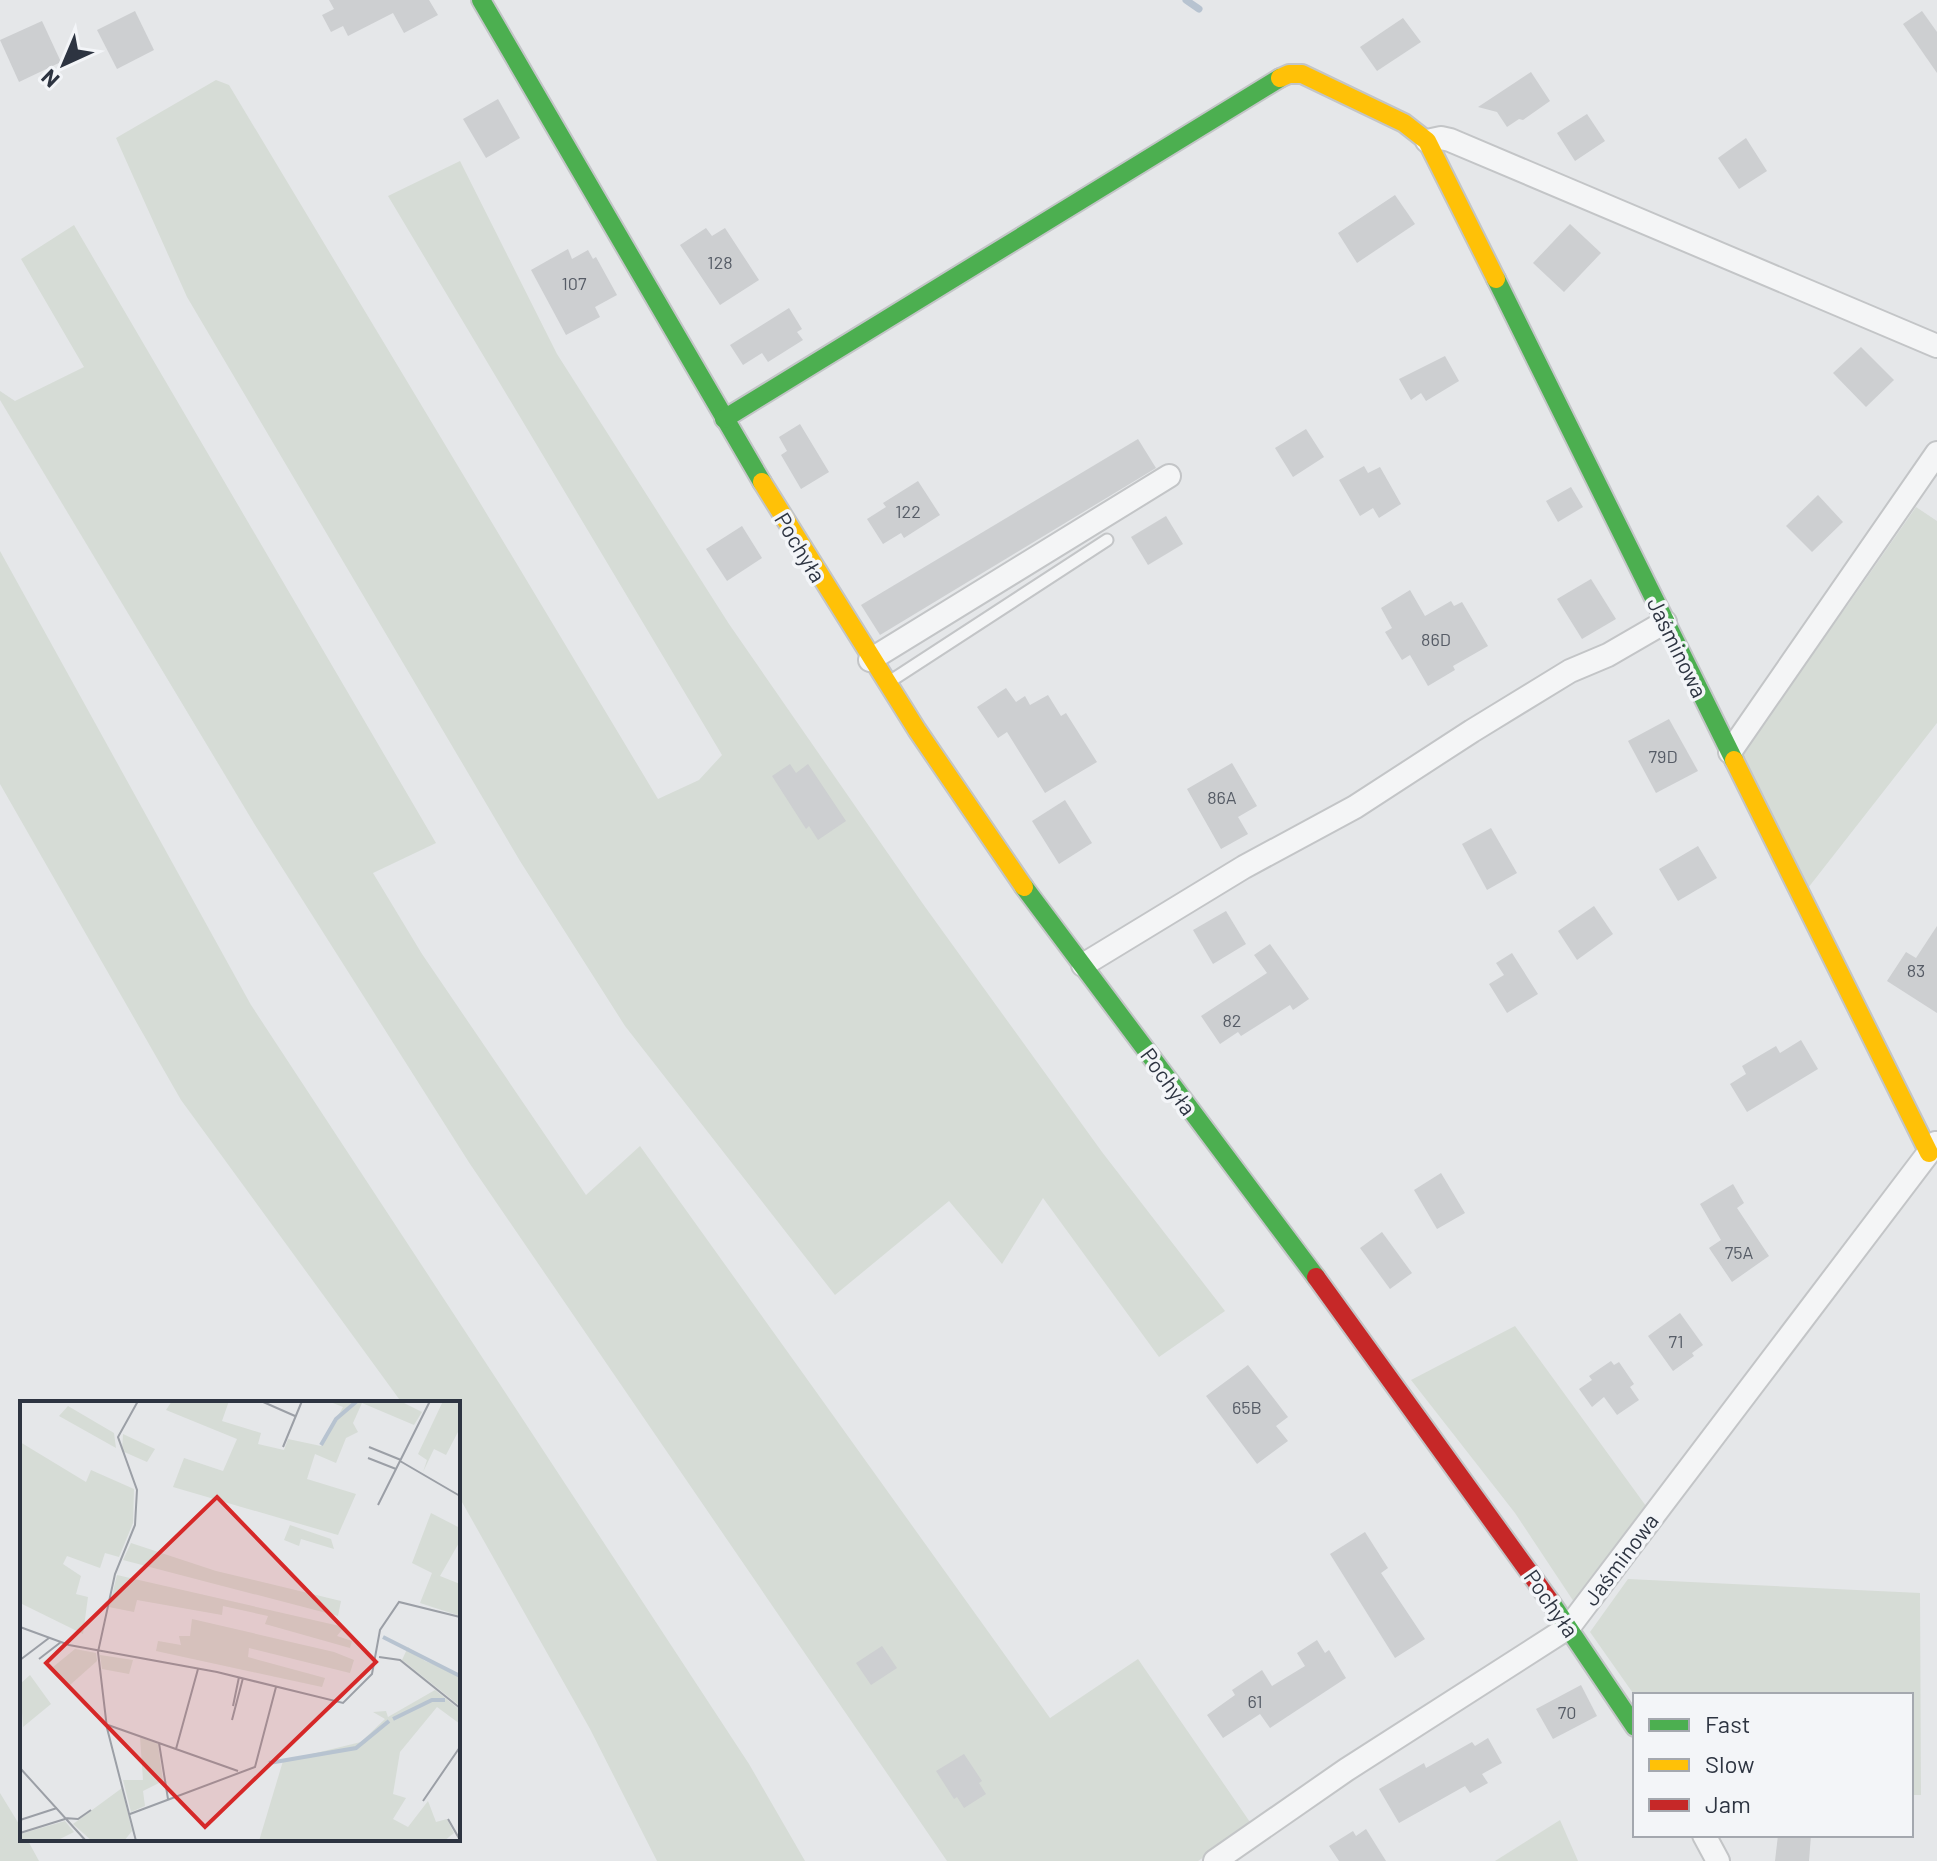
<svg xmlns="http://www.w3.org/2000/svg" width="1937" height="1861" viewBox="0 0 1937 1861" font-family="Barlow,sans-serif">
  <rect width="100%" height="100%" fill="#e5e7e9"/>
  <!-- green -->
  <g fill="#d6dcd6">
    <polygon points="216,80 229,85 658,799 699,780 722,755 388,196 460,161 557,354 729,624 923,904 1102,1152 1225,1311 1159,1357 1043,1198 1002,1264 949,1201 835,1295 625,1026 520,861 187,297 116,138"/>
    <polygon points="74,225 436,843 373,873 422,954 586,1195 640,1146 1050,1718 1138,1659 1252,1825 1198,1861 947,1861 470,1164 255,825 0,400 0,391 15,401 84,367 21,259"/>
    <polygon points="1916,507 1937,521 1937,723 1808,888 1736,752 1847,606"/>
    <polygon points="0,551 251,1005 749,1764 805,1861 657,1861 590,1729 458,1495 458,1403 402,1403 181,1100 0,784"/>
    <polygon points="1515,1326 1646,1506 1576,1605 1515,1513 1411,1380"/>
    <polygon points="1628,1579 1920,1593 1921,1795 1911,1795 1911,1695 1635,1696 1590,1632"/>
    <polygon points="0,1793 22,1829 22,1839 27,1839 39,1861 0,1861"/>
    <polygon points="1560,1820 1578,1861 1495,1861"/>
  </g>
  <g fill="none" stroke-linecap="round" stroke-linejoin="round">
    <!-- stream -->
    <polyline stroke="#b7c3d0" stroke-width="7" points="1186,0 1199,9"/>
  </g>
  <!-- building -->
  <g fill="#cdcfd1">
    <polygon points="329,0 429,0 438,15 404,33 393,13 348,36 343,26 331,32 322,15 334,9"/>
    <polygon points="135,11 154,50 117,69 97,30"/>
    <polygon points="1922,11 1937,32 1937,73 1903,24"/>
    <polygon points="1403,18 1421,42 1377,71 1360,47"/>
    <polygon points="42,21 61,62 19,82 0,40"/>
    <polygon points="1531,72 1550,101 1523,120 1519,119 1507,127 1497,112 1478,107"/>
    <polygon points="498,99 520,138 486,158 463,119"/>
    <polygon points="1587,114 1605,141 1575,161 1557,133"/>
    <polygon points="1746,138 1767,171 1739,189 1718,158"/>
    <polygon points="1395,195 1415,224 1357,263 1338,233"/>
    <polygon points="1570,224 1601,253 1564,292 1533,263"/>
    <polygon points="706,228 712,236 725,228 759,280 720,305 680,245"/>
    <polygon points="568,249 572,259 588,250 593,259 596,257 617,295 595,307 600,317 566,335 531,270"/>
    <polygon points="789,308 802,329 797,332 803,340 768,362 762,353 743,365 730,345"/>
    <polygon points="1861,347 1894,380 1866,407 1833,373"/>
    <polygon points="1445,356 1459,381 1426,401 1421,393 1411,400 1399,379"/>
    <polygon points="800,424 829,472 801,489 781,455 787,451 779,437"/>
    <polygon points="1306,429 1324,457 1293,477 1275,448"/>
    <polygon points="1138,439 1156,468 880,635 861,605"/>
    <polygon points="1364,466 1368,473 1380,467 1401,504 1379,518 1373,508 1360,516 1339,480"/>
    <polygon points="918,481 940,515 904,538 901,533 883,544 867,519 886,507 883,503"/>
    <polygon points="1571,487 1583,507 1558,522 1546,501"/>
    <polygon points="1818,495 1843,522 1812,552 1786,526"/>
    <polygon points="1166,516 1183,544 1148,565 1131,537"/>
    <polygon points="742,526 762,558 727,581 706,549"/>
    <polygon points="1591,579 1616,619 1582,639 1557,599"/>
    <polygon points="1410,590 1425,616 1451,601 1454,606 1462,602 1488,646 1453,666 1455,670 1428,686 1410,655 1402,660 1385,632 1392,628 1381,608"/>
    <polygon points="1006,688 1016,702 1025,696 1030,705 1048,695 1061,716 1066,713 1097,762 1045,793 1007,732 998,738 977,707"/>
    <polygon points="1669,719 1698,771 1656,793 1628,741"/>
    <polygon points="1232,763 1257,806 1238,817 1248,834 1221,849 1187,789"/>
    <polygon points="790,764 796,773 808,764 846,821 818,840 809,826 806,829 772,776"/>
    <polygon points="1065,800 1092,843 1059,864 1032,821"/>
    <polygon points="1491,828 1517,873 1487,890 1462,844"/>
    <polygon points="1698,846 1717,878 1678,901 1659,869"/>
    <polygon points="1594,906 1613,934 1577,960 1558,931"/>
    <polygon points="1226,911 1246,944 1213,964 1193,930"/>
    <polygon points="1937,926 1937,1013 1887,981 1906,952 1916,958"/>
    <polygon points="1270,944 1309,999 1293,1010 1290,1005 1241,1036 1238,1032 1220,1044 1201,1016 1267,973 1254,955"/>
    <polygon points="1512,953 1538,994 1507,1013 1489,984 1504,975 1496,963"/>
    <polygon points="1801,1040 1818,1069 1747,1112 1730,1084 1746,1074 1742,1066 1776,1046 1780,1053"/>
    <polygon points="1441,1173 1465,1213 1437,1229 1414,1190"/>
    <polygon points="1733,1184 1744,1203 1737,1208 1769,1256 1732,1282 1709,1248 1721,1240 1700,1204"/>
    <polygon points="1382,1232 1412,1273 1390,1289 1360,1248"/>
    <polygon points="1680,1313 1703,1345 1692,1353 1694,1356 1673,1371 1648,1336"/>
    <polygon points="1611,1361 1614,1365 1619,1362 1634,1384 1630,1387 1639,1400 1617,1415 1604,1397 1592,1407 1579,1389 1592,1380 1589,1376"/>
    <polygon points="1248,1365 1288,1417 1276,1426 1288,1441 1257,1464 1206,1396"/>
    <polygon points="1365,1532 1388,1568 1381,1573 1425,1639 1395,1658 1330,1554"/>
    <polygon points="1317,1640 1325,1653 1329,1650 1346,1678 1270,1728 1260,1714 1223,1738 1207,1715 1235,1695 1232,1690 1262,1670 1272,1686 1305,1666 1297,1653"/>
    <polygon points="882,1646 897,1668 871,1685 856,1663"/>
    <polygon points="1581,1685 1597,1716 1553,1739 1536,1709"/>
    <polygon points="1488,1738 1502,1763 1482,1774 1488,1783 1470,1793 1465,1786 1399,1823 1379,1789 1424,1763 1426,1768 1472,1742 1475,1746"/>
    <polygon points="964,1754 982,1781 979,1783 986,1794 964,1808 957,1797 954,1799 936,1771"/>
    <polygon points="1366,1829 1386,1861 1339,1861 1329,1846 1353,1831 1356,1836"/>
    <polygon points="1778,1835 1811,1835 1809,1861 1775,1861"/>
  </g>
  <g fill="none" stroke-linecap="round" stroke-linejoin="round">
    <defs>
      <polyline id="lane" points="889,682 1107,540"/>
      <g id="street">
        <polyline points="1427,141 1441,138 1450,140 1937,346"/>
        <polyline points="870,660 1169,476"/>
        <polyline points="1730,752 1937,453"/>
        <polyline points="1083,965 1244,867 1355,807 1472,731 1570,671 1608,655 1665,622"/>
        <polyline points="1704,1835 1718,1861"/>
        <polyline points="1215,1861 1346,1770 1569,1627 1936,1143"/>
      </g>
      <g id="fast">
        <polyline points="481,0 762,482"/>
        <polyline points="1496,279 1734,760"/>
        <polyline points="724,419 1280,78"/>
        <polyline points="1024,887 1316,1277"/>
        <polyline points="1550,1601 1635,1727"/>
      </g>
      <g id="slow">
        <polyline points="1280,78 1289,74 1302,74 1404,123 1427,141 1496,279"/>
        <polyline points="762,482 917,730 1024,887"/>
        <polyline points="1734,760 1929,1153"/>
      </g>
      <polyline id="jam" points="1316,1277 1550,1601"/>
    </defs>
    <!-- lane casing -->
    <use href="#lane" stroke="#c3c5c7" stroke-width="15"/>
    <!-- street casing -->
    <use href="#street" stroke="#c3c5c7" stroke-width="26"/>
    <!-- fast casing -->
    <use href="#fast" stroke="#c3c5c7" stroke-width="22"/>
    <!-- slow casing -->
    <use href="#slow" stroke="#c3c5c7" stroke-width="22"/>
    <!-- jam casing -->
    <use href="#jam" stroke="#c3c5c7" stroke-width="22"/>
    <!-- lane -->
    <use href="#lane" stroke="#f4f5f6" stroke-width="11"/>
    <!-- street -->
    <use href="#street" stroke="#f4f5f6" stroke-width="22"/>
    <!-- fast -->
    <use href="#fast" stroke="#4caf50" stroke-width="18"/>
    <!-- slow -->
    <use href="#slow" stroke="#ffc107" stroke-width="18"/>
    <!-- jam -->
    <use href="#jam" stroke="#c62828" stroke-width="18"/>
  </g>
  <g text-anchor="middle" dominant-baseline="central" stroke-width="7" stroke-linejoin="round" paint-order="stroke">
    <!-- number labels -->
    <g font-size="18" fill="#565c66">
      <text x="720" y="262">128</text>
      <text x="574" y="283">107</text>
      <text x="908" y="511">122</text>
      <text x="1436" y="639">86D</text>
      <text x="1663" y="756">79D</text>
      <text x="1222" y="797">86A</text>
      <text x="1916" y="970">83</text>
      <text x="1232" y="1020">82</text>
      <text x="1739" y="1252">75A</text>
      <text x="1676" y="1341">71</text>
      <text x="1247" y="1407">65B</text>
      <text x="1255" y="1701">61</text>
      <text x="1567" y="1712">70</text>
    </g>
    <!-- street labels -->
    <g font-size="22" fill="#2d3441" stroke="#f3f5f8">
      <text transform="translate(801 547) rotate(59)">Pochyła</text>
      <text transform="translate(1678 647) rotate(64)">Jaśminowa</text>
      <text transform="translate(1169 1081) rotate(54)">Pochyła</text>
      <text transform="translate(1620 1559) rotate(-53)">Jaśminowa</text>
      <text transform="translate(1552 1603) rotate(55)">Pochyła</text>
    </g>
  </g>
  <!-- overview -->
  <g transform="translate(20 1401)">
    <rect width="440" height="440" fill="#e5e7e9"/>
    <path d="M152 0H209L202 20 241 32 238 43 264 49 268 38 301 45 323 6 308 0H380L402 11 394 24 342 2 333 22 338 31 326 37 316 62 295 53 287 78 336 93 318 134 153 86 164 57 203 70 217 38 146 9ZM423 0 440 2V27L426 54 414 48 403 71 407 59 398 53ZM48 5 94 32 96 47 39 15ZM103 33 135 48 127 61 102 50ZM0 41 66 81 71 69 114 88 113 122 99 156 85 152 80 167 47 155 43 163 61 175 56 193 68 196 63 233 0 202ZM411 112 440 127V140L420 175 440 183V215L400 202 412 172 392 162ZM270 124 311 138 314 148 281 138 279 145 264 139ZM111 142 196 170 321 200 318 215 103 159ZM97 174 324 226 317 235 332 240 330 247 245 223 248 215 203 205 202 214 117 199 114 211 89 206ZM172 218 314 251 334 259 330 272 229 247 228 256 305 277 302 286 136 250 138 240 161 244 159 235H170ZM388 246 405 260 440 273V305L382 259ZM55 248 76 252 77 260 50 284 33 266ZM80 254 113 259 109 273 82 268ZM10 274 31 303 3 326 0 283ZM415 289 440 309V323L417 306 380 351 373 393 386 397 373 418 388 426 408 400 416 421 427 418 434 432 424 440H239L263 360 341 341 365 318 353 311 366 310 368 316ZM120 336 138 343 143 380 123 390 125 405 111 411 103 379H123ZM102 387 112 430 104 440H72L53 423ZM45 420 54 431 36 440H0V433Z" fill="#d6dcd6"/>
    <path fill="none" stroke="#b7c3d0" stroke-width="4" d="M301 44 316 18 337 0M363 236 440 275M373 318 412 299H425M249 362 336 347 369 320"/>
    <path fill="none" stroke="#9b9fa6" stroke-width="2" d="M241 0 275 15M263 46 282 0M349 46 381 59M348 57 376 68M380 60 440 95M358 104 410 0M0 226 49 244 197 271 323 302 352 273 360 229 379 201 440 216M359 256 380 259 440 307M19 258 41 241M0 259 29 237M213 305 219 276M212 319 223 277M88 324 218 370M139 342 148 398M156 348 178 268M0 367 66 440M403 400 440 346M110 413 235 366 256 286M44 417 58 418 71 409M428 418 440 439M0 419 37 407M0 432 45 418M116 440 87 327 78 251 95 173 115 124 117 89 98 36 118 0"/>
    <path fill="#d62828" fill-opacity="0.15" stroke="#d62828" stroke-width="4" d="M197 96 356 261 185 426 26 262Z"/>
    <rect width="440" height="440" fill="none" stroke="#2d3441" stroke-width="4"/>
  </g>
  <!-- legend -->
  <rect x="1633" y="1693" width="280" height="144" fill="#f3f5f8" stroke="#a4a8af" stroke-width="2"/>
  <rect x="1649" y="1719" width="40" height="12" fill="#4caf50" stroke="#a4a8af" stroke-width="2"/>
  <text x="1705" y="1733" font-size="24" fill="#2d3441">Fast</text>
  <rect x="1649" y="1759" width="40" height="12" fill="#ffc107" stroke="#a4a8af" stroke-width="2"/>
  <text x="1705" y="1773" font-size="24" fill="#2d3441">Slow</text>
  <rect x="1649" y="1799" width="40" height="12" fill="#c62828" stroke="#a4a8af" stroke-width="2"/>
  <text x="1705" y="1813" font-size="24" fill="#2d3441">Jam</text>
  <!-- north arrow -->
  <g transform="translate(64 64) rotate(224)" stroke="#f3f5f8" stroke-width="6" paint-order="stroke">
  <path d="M0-6L14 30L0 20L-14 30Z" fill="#2d3441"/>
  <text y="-12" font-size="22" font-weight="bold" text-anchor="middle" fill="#2d3441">N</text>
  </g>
</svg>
